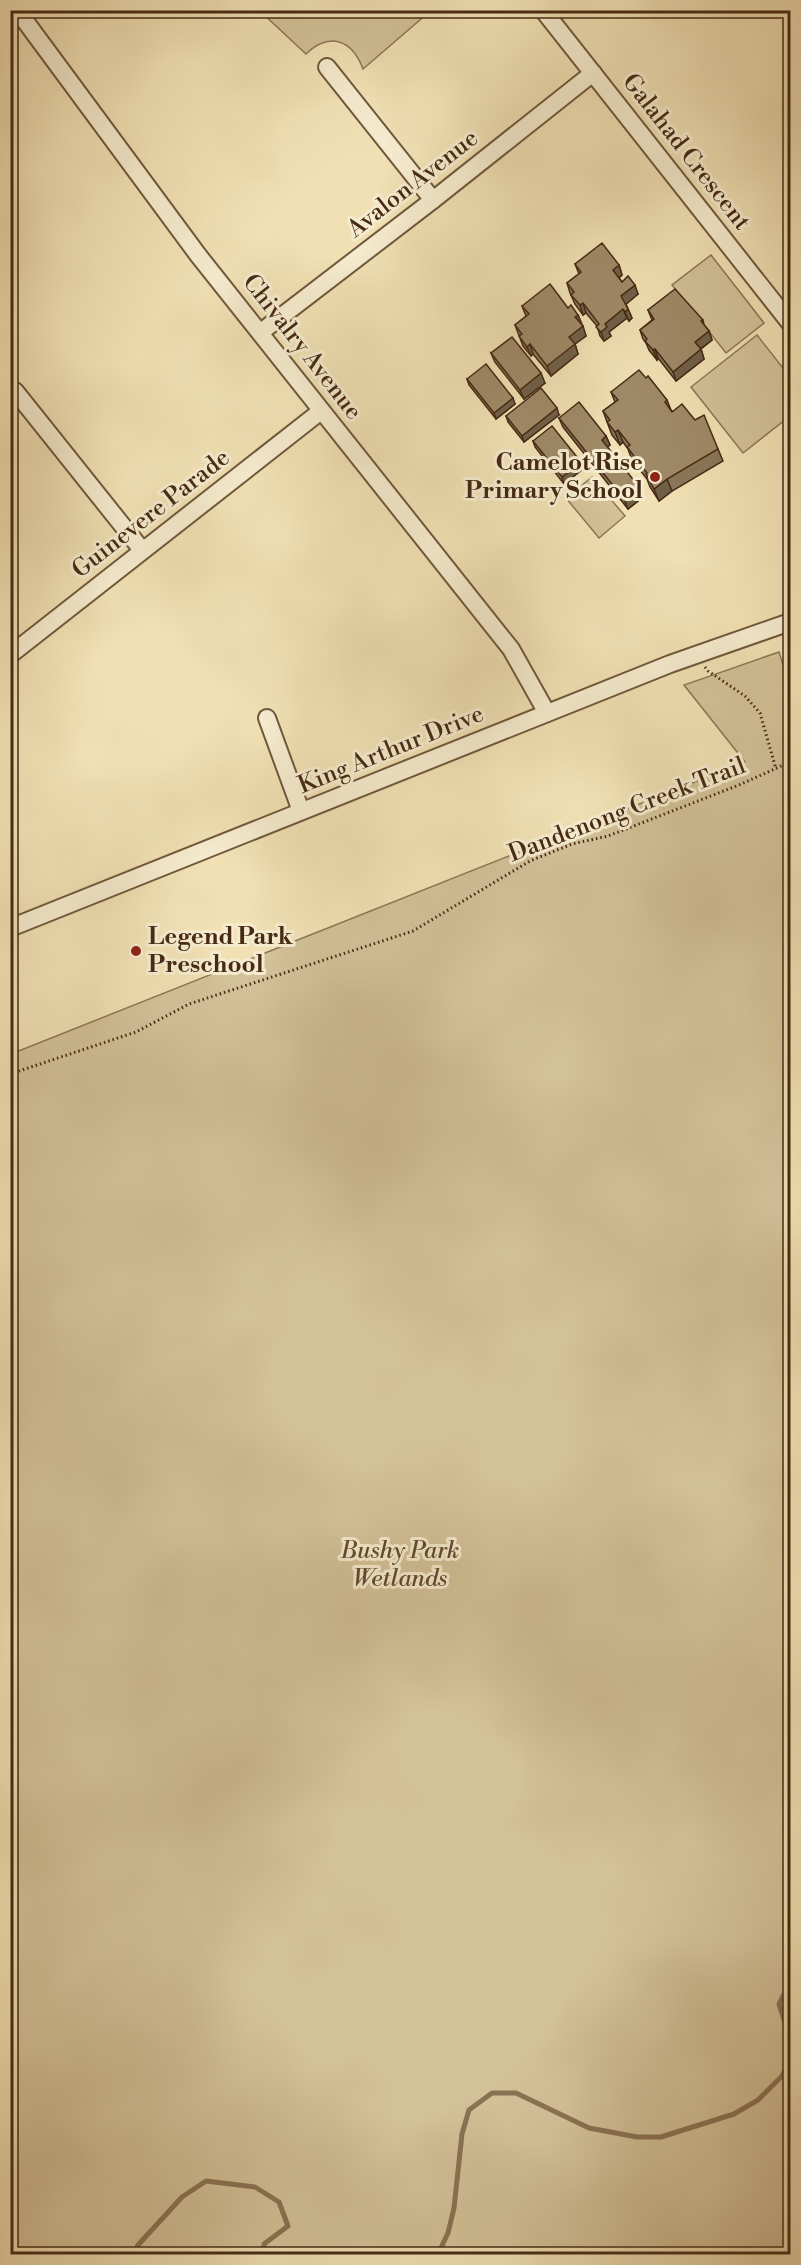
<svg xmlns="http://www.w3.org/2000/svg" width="801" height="2265" viewBox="0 0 801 2265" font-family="'Libre Bodoni',serif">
  <rect width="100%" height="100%" fill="#f0e0b3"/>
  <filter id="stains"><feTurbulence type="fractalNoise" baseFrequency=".00333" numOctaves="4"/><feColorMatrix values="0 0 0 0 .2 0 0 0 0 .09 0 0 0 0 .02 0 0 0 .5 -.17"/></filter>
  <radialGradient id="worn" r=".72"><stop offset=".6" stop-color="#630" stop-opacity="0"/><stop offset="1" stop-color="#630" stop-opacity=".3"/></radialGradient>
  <!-- green -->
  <g fill="#d3c198" stroke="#8d7656" stroke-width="1.5">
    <path d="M426 11 428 13 363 69C352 39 329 32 306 54L260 11Z"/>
    <polygon points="711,255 764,323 726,353 672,285"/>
    <polygon points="757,335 790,377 790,416 743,453 691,387"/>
    <polygon points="592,477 625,516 599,538 566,498"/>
    <polygon points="779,652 790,687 790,2254 11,2254 11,1054 745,762 684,685"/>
  </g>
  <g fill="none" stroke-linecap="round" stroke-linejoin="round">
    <!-- stream -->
    <g stroke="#8a7253" stroke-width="5">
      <polyline points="790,1986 788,1986 779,2004 790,2038"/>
      <polyline points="133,2254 138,2245 182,2197 206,2181 255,2187 279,2202 288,2226 264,2244 264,2254"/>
      <polyline points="438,2254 448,2233 454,2208 462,2134 469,2110 492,2093 516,2093 589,2128 637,2137 661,2137 734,2114 758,2100 782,2076 790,2061"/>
    </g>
    <defs>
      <g id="street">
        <polyline points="17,10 198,255 511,649 547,713"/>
        <polyline points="543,10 790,323"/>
        <polyline points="327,67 433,200"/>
        <polyline points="261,332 433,200 593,73"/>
        <polyline points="15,391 142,550"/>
        <polyline points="10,655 321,411"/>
        <polyline points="267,718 301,811"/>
        <polyline points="10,928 670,664 790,622"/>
      </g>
    </defs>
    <!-- street casing -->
    <use href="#street" stroke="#71583c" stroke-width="20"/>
    <!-- path -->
    <g stroke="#472a15" stroke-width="3" stroke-dasharray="1.5 3" stroke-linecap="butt">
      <polyline points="705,667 708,671 745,696 760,713 776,769"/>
      <polyline points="10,1074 136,1032 189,1004 413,931 530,861 572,844 608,836 739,785 790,762"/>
    </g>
    <!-- street -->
    <use href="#street" stroke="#f5ebce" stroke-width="16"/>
  </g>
  <!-- wall -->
  <g fill="#897659" stroke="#472a15" stroke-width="1.5">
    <polygon points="575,264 619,265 622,275 619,278 622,282 638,294 626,304 632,318 629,321 627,318 609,332 611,336 604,341 600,336 597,326 586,313 583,315 575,304 570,293 567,283 579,274"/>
    <polygon points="522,306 568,308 578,315 586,336 575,344 578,354 551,376 533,354 531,356 523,346 515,325 526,316"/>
    <polygon points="648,310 703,320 704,325 709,331 712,340 701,349 704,359 676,381 658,358 657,360 649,350 646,343 643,339 640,330 652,320"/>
    <polygon points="491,353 545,383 524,399 495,362"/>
    <polygon points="646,378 667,400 671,410 718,449 723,461 672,491 659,501 650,487 647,479 632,460 628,449 623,442 620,445 612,435 603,411 615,402 611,392"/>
    <polygon points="467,379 515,404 496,419 469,385"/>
    <polygon points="559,415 524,442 508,422 506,416"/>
    <polygon points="559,418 606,436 610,445 607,447 643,497 628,509 563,427"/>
    <polygon points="533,441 584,468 564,484 535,447"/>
  </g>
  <!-- shaded-wall -->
  <g fill="#6f6048" stroke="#472a15" stroke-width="1.5">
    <polygon points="619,265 622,275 616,280 613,270"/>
    <polygon points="635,285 638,294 624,306 621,296"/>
    <polygon points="583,303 586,313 583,315 580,305"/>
    <polygon points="623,309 627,318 609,332 611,336 604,341 601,332 605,324"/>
    <polygon points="628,309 632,318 629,321 625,312"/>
    <polygon points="578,315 582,324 575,317"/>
    <polygon points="583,326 586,336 575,344 578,354 551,376 547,366 569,337"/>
    <polygon points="709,331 712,340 698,351 695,342"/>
    <polygon points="530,344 533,354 531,356 527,347"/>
    <polygon points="655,349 658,358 657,360 653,350"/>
    <polygon points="701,349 704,359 676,381 673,372"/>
    <polygon points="541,373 545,383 524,399 520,390"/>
    <polygon points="513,398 515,404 496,419 494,413"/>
    <polygon points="557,408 559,415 524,442 522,436"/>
    <polygon points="618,430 623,442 620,445 615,432"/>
    <polygon points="606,436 610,445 605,449 602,440"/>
    <polygon points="581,462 584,468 564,484 562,477"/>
    <polygon points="667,479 672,491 659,501 654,489"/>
    <polygon points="639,487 643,497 628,509 624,499"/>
  </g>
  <!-- building -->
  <g fill="#9f8967" stroke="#472a15" stroke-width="1.5">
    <polygon points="602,243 619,265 613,270 622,282 628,276 635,285 621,296 628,309 625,312 623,309 605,324 607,327 601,332 596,327 599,324 583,303 580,305 571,295 574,292 567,283 581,272 575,264"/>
    <polygon points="550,284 568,308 571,305 578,315 575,317 583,326 569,337 575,344 547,366 530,344 527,347 519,336 522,334 515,325 529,314 522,306"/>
    <polygon points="675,289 703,320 701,321 709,331 695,342 701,349 673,372 655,349 653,350 645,341 647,339 640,330 654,319 648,310"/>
    <polygon points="512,337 541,373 520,390 491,353"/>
    <polygon points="486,364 513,398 494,413 467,379"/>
    <polygon points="639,370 646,378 648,376 667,400 665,402 672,412 682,404 695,420 704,415 718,449 667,479 654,489 646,474 647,473 627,447 630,445 618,430 615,432 607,422 610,420 603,411 618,400 611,392"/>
    <polygon points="541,388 557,408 522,436 506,416"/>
    <polygon points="579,402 606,436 602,440 639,487 624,499 559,418"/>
    <polygon points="552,426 581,462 562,477 533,441"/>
  </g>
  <!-- markers -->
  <g fill="#8f2418" stroke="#f5ebce" stroke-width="2">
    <circle cx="655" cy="477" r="6"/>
    <circle cx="136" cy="951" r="6"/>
  </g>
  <g text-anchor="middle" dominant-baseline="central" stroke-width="6" stroke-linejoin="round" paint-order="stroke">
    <!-- street labels -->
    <g font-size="24" fill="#472a15" stroke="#f5ebce">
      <text transform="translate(686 152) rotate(52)">Galahad Crescent</text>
      <text transform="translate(413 184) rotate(-38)">Avalon Avenue</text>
      <text transform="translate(302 347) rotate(52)">Chivalry Avenue</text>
      <text transform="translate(151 514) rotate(-38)">Guinevere Parade</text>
      <text transform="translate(391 750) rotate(-22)">King Arthur Drive</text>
      <text transform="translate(627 810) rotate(-21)">Dandenong Creek Trail</text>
    </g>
    <!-- poi labels -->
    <g font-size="24" font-weight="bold" fill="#472a15" stroke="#f5ebce" text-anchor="end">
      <text x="643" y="463">Camelot Rise<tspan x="643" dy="28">Primary School</tspan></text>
      <text x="148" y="937" text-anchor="start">Legend Park<tspan x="148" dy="28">Preschool</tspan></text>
    </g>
    <!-- park labels -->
    <g font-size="24" font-style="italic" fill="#63482f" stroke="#f5ebce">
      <text x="400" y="1551">Bushy Park<tspan x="400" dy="28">Wetlands</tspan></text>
    </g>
  </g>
  <!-- margin -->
  <rect width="801" height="2265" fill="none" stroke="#f0e0b3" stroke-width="36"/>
  <rect x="12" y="12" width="777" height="2241" fill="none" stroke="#472a15" stroke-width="3"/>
  <rect x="18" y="18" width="765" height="2229" fill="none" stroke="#472a15" stroke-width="1.5"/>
  <rect width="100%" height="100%" filter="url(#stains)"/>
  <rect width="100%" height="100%" fill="url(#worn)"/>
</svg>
